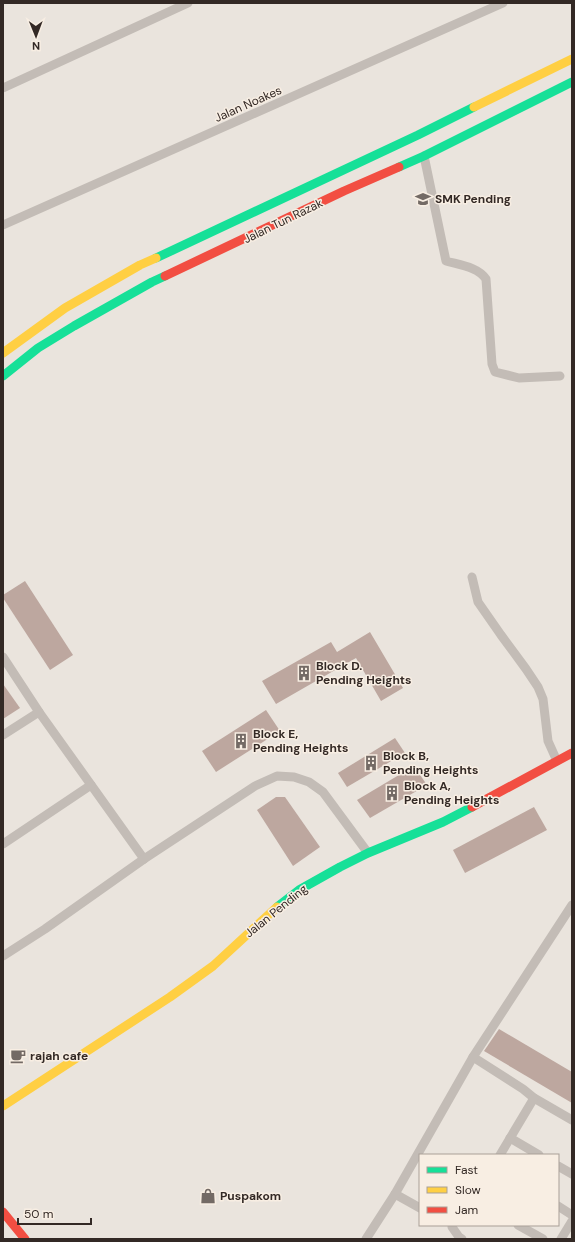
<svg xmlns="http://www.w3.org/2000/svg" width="575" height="1242" viewBox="0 0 575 1242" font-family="'DM Sans',sans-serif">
  <rect width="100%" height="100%" fill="#eae4dd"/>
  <!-- building -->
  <g fill="#bda79f">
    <polygon points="25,581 73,655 50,670 3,598 3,595"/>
    <polygon points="370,632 403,688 381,701 356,658 276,704 262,681 331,642 337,652"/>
    <polygon points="3,684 20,708 3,719"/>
    <polygon points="266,710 280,731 216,772 202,751"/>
    <polygon points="395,738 405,753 347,787 338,773"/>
    <polygon points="414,766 427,785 370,818 357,800"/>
    <polygon points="276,797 285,797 320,847 293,866 257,810"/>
    <polygon points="534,807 547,830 465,873 453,850"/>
    <polygon points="499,1029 572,1072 572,1103 484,1051"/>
  </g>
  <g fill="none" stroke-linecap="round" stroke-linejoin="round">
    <!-- street -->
    <g stroke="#c3bcb6" stroke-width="9">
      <polyline points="3,88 188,3"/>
      <path d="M424 156 446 261C460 265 478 267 486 279L492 364 495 372 519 378 560 376"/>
      <polyline points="3,225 503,3"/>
      <polyline points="472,577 478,602 501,635 526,669 538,687 543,699 548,741 557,761"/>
      <polyline points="3,657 39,712 144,859"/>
      <polyline points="3,735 39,712"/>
      <polyline points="3,844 91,785"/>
      <polyline points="3,956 45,929 144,859 255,786 277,776 294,777 309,782 323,792 368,853"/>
      <polyline points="473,1057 523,1089 534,1098 572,1120"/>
      <polyline points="510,1138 539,1155"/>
      <polyline points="500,1155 534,1098"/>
      <polyline points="558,1166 572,1174"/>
      <polyline points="395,1194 420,1208"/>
      <polyline points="558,1206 572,1215"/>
      <polyline points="518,1225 543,1239"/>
      <polyline points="452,1227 459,1237 462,1239"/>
      <polyline points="366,1239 395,1194 473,1057 572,905"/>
      <polyline points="561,1239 572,1221"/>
    </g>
    <!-- fast -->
    <g stroke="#16e098" stroke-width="9">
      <polyline points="399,167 424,156 572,82"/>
      <polyline points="156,258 418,135 474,107"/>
      <polyline points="3,376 38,348 74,326 152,282 165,276"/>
      <polyline points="277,907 299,890 340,867 368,853 443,822 472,807"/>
    </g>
    <!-- slow -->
    <g stroke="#ffcf43" stroke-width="9">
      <polyline points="474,107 572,59"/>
      <polyline points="3,353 65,308 140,265 156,258"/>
      <polyline points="3,1106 170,997 213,966 277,907"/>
    </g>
    <!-- jam -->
    <g stroke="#f24e42" stroke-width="9">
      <polyline points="165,276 344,191 399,167"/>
      <polyline points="472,807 572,753"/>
      <polyline points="3,1212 25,1239"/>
    </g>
  </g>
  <!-- icons -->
  <defs>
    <symbol id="school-bare" viewBox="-9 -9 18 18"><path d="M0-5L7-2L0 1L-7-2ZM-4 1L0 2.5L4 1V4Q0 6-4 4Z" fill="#736a65" stroke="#f8eee3" stroke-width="2.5" paint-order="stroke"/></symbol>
    <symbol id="building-bare" viewBox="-9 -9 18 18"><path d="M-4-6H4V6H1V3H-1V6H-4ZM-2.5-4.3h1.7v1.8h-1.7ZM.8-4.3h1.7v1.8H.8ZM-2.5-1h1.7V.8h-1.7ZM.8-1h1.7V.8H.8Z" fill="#736a65" stroke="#f8eee3" stroke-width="2.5" paint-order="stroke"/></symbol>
    <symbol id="cafe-bare" viewBox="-9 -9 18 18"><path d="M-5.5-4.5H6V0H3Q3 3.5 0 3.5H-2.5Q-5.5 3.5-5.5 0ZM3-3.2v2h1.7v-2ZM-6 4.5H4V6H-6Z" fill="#736a65" stroke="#f8eee3" stroke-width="2.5" paint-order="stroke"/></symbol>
    <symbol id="shop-bare" viewBox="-9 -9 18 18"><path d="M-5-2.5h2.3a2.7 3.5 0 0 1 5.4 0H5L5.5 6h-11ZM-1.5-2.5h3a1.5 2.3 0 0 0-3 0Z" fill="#736a65" stroke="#f8eee3" stroke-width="2.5" paint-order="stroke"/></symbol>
  </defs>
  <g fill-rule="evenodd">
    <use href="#school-bare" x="412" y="188" width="22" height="22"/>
    <use href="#building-bare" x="293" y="662" width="22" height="22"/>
    <use href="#building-bare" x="230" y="730" width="22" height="22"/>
    <use href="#building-bare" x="360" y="752" width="22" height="22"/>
    <use href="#building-bare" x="381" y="782" width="22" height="22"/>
    <use href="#cafe-bare" x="7" y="1045" width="22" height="22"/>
    <use href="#shop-bare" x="197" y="1185" width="22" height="22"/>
  </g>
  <g text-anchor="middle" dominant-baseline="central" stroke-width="3" stroke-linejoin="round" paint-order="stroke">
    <!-- street labels -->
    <g font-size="12" fill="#332925" stroke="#f8eee3">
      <text transform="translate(248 104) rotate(-24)">Jalan Noakes</text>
      <text transform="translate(283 221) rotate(-26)">Jalan Tun Razak</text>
      <text transform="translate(276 911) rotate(-39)">Jalan Pending</text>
    </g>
    <!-- poi labels -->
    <g font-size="12" font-weight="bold" fill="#332925" stroke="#f8eee3" text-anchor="start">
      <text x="435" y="199">SMK Pending</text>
      <text x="316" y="666">Block D.<tspan x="316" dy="14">Pending Heights</tspan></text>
      <text x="253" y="734">Block E,<tspan x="253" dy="14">Pending Heights</tspan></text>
      <text x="383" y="756">Block B,<tspan x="383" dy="14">Pending Heights</tspan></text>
      <text x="404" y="786">Block A,<tspan x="404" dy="14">Pending Heights</tspan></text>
      <text x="30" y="1056">rajah cafe</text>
      <text x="220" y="1196">Puspakom</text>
    </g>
  </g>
  <!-- border -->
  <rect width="575" height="1242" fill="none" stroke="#332925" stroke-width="8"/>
  <!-- legend -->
  <rect x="419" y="1154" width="140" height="72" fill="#f8eee3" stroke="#a99f97"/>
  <rect x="427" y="1167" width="20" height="6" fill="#16e098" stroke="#a99f97"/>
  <text x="455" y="1174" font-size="12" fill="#332925">Fast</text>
  <rect x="427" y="1187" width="20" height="6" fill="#ffcf43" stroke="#a99f97"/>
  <text x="455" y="1194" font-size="12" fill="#332925">Slow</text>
  <rect x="427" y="1207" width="20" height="6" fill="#f24e42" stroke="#a99f97"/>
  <text x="455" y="1214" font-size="12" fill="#332925">Jam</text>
  <!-- north arrow -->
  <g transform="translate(36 36) rotate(179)" stroke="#f8eee3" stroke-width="3" paint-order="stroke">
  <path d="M0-3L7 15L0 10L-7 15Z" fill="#332925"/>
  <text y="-6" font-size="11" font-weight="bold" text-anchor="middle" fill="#332925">N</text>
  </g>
  <!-- scale -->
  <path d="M18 1218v6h73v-6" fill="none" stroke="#332925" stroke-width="2"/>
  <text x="24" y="1218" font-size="12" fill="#332925" stroke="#f8eee3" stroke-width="3" paint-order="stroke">50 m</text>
</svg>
